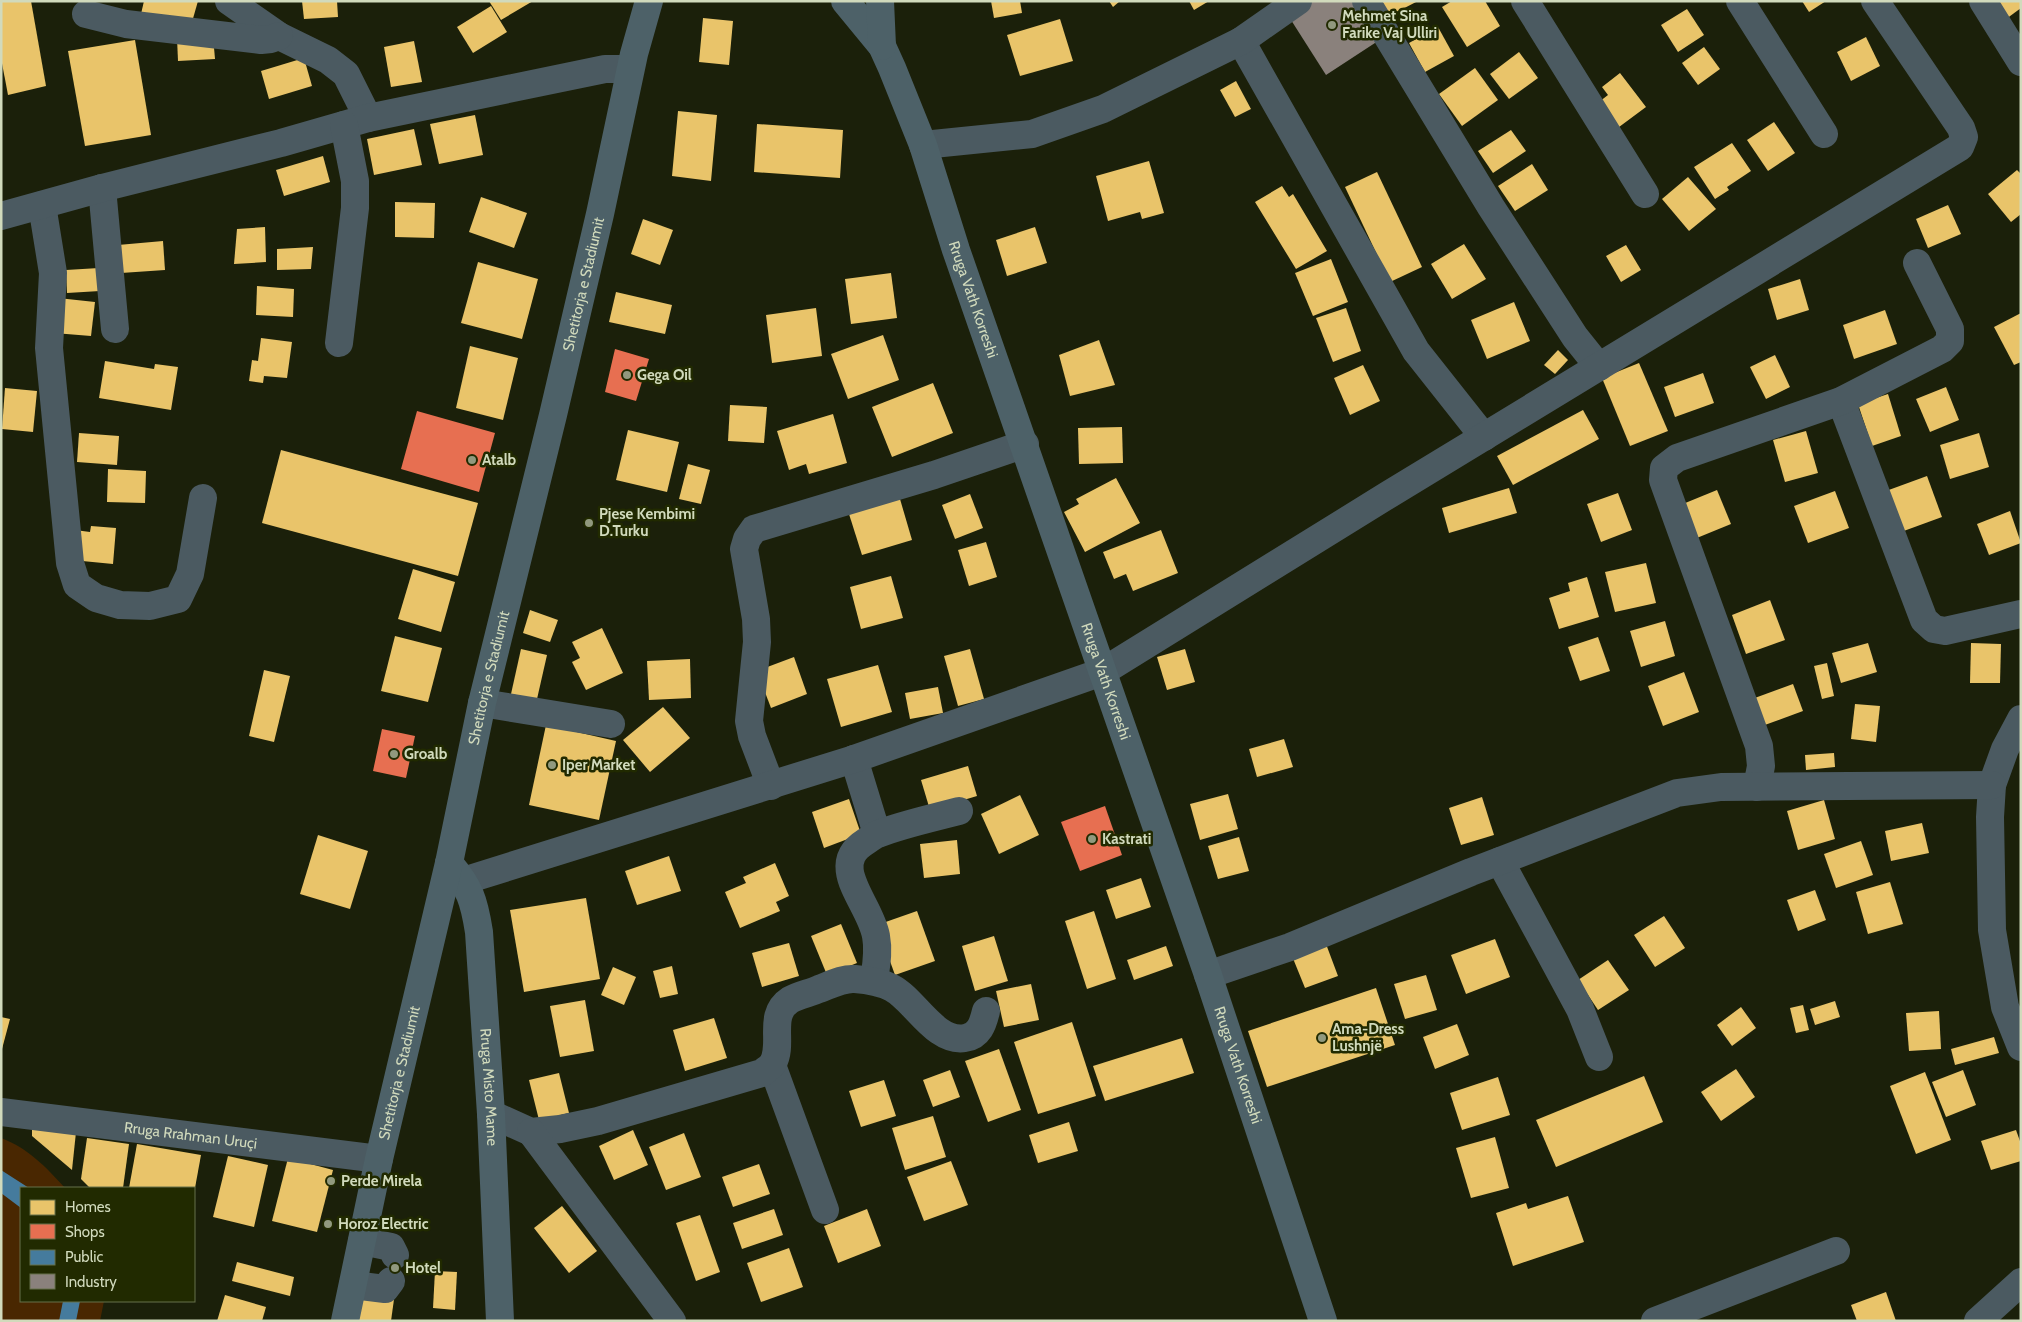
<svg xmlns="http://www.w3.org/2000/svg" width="2022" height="1322" viewBox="0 0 2022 1322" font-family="Cabin,sans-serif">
  <rect width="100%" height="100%" fill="#1b200a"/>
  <!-- green -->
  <path fill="#492701" d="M1 1138C28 1148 46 1167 65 1188H21V1301H104L100 1321H1Z"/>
  <!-- homes -->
  <g fill="#e9c46a">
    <polygon points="1,1 31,1 46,86 8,95 1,58"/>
    <polygon points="144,1 198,1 190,29 141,14"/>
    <polygon points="302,1 337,1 338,17 304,19"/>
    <polygon points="489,1 533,1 501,20"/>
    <polygon points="991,1 1020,1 1022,13 994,18"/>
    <polygon points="1109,1 1120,1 1113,7"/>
    <polygon points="1189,1 1209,1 1194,10"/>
    <polygon points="1379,1 1418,1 1387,17"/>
    <polygon points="1452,1 1485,1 1500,26 1467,47 1442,7"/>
    <polygon points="1802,1 1826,1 1809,12"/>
    <polygon points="1987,1 2021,1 2021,8 2002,22"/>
    <polygon points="491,6 507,32 473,53 457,27"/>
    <polygon points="1687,9 1704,35 1678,52 1661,25"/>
    <polygon points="703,18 733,21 729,65 699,62"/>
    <polygon points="1060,19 1073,61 1020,76 1007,35"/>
    <polygon points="1438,27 1454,56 1425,72 1409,43"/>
    <polygon points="213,36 215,59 178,61 177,38"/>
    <polygon points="1866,37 1880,66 1851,81 1837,52"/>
    <polygon points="135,40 151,135 85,146 68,51"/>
    <polygon points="414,41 422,82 391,87 384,47"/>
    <polygon points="1704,47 1720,69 1698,85 1682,63"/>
    <polygon points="1519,52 1538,78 1509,99 1490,74"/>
    <polygon points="304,58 312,86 269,99 261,71"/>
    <polygon points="1475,68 1498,100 1462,126 1439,94"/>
    <polygon points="1620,73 1646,107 1615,130 1595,105 1608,95 1602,87"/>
    <polygon points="1236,81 1251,109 1235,117 1220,90"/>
    <polygon points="678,111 717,115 711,181 672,176"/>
    <polygon points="475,115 483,155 439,164 430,124"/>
    <polygon points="1774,122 1795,153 1768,171 1747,140"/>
    <polygon points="757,124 843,130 840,178 754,172"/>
    <polygon points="414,129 422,165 374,175 367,139"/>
    <polygon points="1511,130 1526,151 1493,173 1478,151"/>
    <polygon points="1732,143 1751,171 1727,187 1729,190 1715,199 1694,167"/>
    <polygon points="323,156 330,182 284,196 276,170"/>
    <polygon points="1149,161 1164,213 1142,219 1140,212 1108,221 1096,176"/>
    <polygon points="1532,164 1548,190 1515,211 1498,186"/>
    <polygon points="2017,170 2021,174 2021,214 2011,222 1988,194"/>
    <polygon points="1377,172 1422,267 1390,282 1345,187"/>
    <polygon points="1688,177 1716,209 1689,231 1662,199"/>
    <polygon points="1282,186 1289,197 1293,194 1327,251 1296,269 1255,202"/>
    <polygon points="481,197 527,213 514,248 469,232"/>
    <polygon points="395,202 435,203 434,238 395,237"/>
    <polygon points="1948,205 1961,234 1928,248 1916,219"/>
    <polygon points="643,219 673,230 660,265 631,254"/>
    <polygon points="265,227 266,262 234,264 237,229"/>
    <polygon points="1035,227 1047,263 1007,276 996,240"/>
    <polygon points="163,241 165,270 121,273 118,245"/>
    <polygon points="1464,244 1486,279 1452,299 1431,264"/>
    <polygon points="1626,245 1641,270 1621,282 1606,256"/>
    <polygon points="313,247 311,269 277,270 277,249"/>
    <polygon points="1331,259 1348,302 1313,316 1295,273"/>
    <polygon points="478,262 538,279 522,339 461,323"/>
    <polygon points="99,268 100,291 67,293 66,270"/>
    <polygon points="891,273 897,318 851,324 845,279"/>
    <polygon points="1800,279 1809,310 1777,320 1768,289"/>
    <polygon points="257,286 294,289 293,317 256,315"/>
    <polygon points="616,292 672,305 665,334 609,322"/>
    <polygon points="58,298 95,302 91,336 54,333"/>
    <polygon points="1514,302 1530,341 1487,359 1471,320"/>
    <polygon points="816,308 822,356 772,363 766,315"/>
    <polygon points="1346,308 1361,351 1333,362 1316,318"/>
    <polygon points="1885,310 1897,344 1854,359 1843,325"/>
    <polygon points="2021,313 2021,362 2014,365 1994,327"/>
    <polygon points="883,335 899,380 848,399 831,354"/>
    <polygon points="261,338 292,342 287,378 264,376 263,383 249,381 252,360 258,361"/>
    <polygon points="1099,340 1115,385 1070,396 1059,355"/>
    <polygon points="470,346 518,358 503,420 456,408"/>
    <polygon points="1558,350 1568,360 1555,374 1544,365"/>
    <polygon points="1775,355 1790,387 1766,399 1750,367"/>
    <polygon points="105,361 154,369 155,364 178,367 171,410 99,398"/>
    <polygon points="1639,363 1668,431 1630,446 1602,378"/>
    <polygon points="1363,365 1380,401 1350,415 1334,378"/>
    <polygon points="1703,373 1714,403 1675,417 1664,387"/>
    <polygon points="933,383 953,433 892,457 872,407"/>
    <polygon points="1946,387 1959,420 1930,432 1916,399"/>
    <polygon points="5,388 37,391 33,432 2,429"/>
    <polygon points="1888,394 1901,436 1872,446 1858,404"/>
    <polygon points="730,405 767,407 764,443 728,441"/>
    <polygon points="1583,410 1599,439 1513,485 1497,456"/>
    <polygon points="833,414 847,463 809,474 806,464 789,470 777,431"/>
    <polygon points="1122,427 1123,463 1079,464 1078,428"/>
    <polygon points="628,430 679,442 667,492 616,480"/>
    <polygon points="1806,431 1818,473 1785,482 1773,440"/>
    <polygon points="79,433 119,436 117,465 77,462"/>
    <polygon points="1979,433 1989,467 1950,479 1940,445"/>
    <polygon points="281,450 478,503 458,576 262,523"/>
    <polygon points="688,464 710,470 701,504 679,499"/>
    <polygon points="108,469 146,471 145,503 107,502"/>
    <polygon points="1927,476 1942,517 1901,532 1886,491"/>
    <polygon points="1116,478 1140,523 1085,552 1064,512 1079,504 1076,499"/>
    <polygon points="1509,488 1517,513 1449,533 1442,508"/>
    <polygon points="1717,490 1731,524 1687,542 1673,508"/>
    <polygon points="1835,491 1849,528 1808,543 1794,506"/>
    <polygon points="1618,493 1632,530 1601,542 1587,504"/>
    <polygon points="970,494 983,528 955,539 942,505"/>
    <polygon points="900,499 912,540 862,555 849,514"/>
    <polygon points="2010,511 2021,543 1989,555 1977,524"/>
    <polygon points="91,526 116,528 113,564 72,560 75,530 90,532"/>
    <polygon points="1161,530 1178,573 1133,591 1126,574 1114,579 1103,552"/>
    <polygon points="986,542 997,577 969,586 958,550"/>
    <polygon points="1646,563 1656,603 1615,612 1605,572"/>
    <polygon points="413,569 455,582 441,632 398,619"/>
    <polygon points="891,576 903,618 861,629 850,587"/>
    <polygon points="1587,577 1599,617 1559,629 1549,598 1570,591 1568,583"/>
    <polygon points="1770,600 1785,640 1746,654 1732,615"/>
    <polygon points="530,610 558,620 550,642 523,633"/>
    <polygon points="1665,621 1675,656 1641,667 1630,631"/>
    <polygon points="602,628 623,673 586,690 572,662 580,658 572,642"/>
    <polygon points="395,636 442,648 428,702 381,691"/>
    <polygon points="1598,637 1610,671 1580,681 1568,647"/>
    <polygon points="1868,643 1877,672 1841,683 1832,653"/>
    <polygon points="1971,643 2001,644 2000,683 1970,683"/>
    <polygon points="521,649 547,655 537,699 511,694"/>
    <polygon points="970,649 984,699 958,706 944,656"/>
    <polygon points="1185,649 1195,682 1167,690 1157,657"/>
    <polygon points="794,657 807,694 771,708 757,671"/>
    <polygon points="690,659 691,698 649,700 647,661"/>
    <polygon points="1827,663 1834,696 1822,699 1814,666"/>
    <polygon points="878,665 892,712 841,727 827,679"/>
    <polygon points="264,670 290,676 274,742 249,736"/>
    <polygon points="1684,672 1699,712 1663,726 1648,686"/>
    <polygon points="1793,684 1803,711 1762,726 1752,699"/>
    <polygon points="938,687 943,713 910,719 905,693"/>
    <polygon points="1855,704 1880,706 1876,742 1851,739"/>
    <polygon points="663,707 690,738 650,772 623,740"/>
    <polygon points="546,725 616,741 599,820 529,805"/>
    <polygon points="1284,739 1293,767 1257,777 1249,749"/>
    <polygon points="1834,753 1835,767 1806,770 1805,755"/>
    <polygon points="968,766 977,796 930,810 921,780"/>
    <polygon points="1228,794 1238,829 1200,840 1190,804"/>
    <polygon points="1020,795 1039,835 999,854 981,814"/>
    <polygon points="1482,797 1494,835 1461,845 1449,808"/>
    <polygon points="849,799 861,834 824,848 812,812"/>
    <polygon points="1824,800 1835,839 1798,850 1787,811"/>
    <polygon points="1922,823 1929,853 1891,861 1885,831"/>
    <polygon points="318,835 368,851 350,909 300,894"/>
    <polygon points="1239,837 1249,871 1218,879 1208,846"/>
    <polygon points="957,840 960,874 924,878 920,844"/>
    <polygon points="1861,841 1873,875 1836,888 1824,854"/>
    <polygon points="669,856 681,891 637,905 625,871"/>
    <polygon points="775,863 789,896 776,902 780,911 740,928 725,892 746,883 743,877"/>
    <polygon points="1141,878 1151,907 1116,919 1106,890"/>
    <polygon points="1890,882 1903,924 1868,934 1856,892"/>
    <polygon points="1815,890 1826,920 1798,931 1787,900"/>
    <polygon points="586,898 600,979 524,992 510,910"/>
    <polygon points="917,911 935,961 895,975 877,925"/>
    <polygon points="1094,911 1116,979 1087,989 1065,921"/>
    <polygon points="1664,916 1685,948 1655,967 1634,935"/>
    <polygon points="841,924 857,963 827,975 811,936"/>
    <polygon points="994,936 1008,981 975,991 962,946"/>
    <polygon points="1495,939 1510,977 1466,994 1451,955"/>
    <polygon points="789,943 799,976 762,987 752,953"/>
    <polygon points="1326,944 1338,976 1305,988 1292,956"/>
    <polygon points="1166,946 1173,966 1134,980 1127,960"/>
    <polygon points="1608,960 1629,990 1598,1010 1578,980"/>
    <polygon points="672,966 678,994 660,998 653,971"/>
    <polygon points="613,967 636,977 624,1005 601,995"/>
    <polygon points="1426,975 1437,1010 1405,1019 1394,984"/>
    <polygon points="1031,984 1039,1020 1004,1027 996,991"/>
    <polygon points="1376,988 1395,1045 1267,1087 1248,1031"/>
    <polygon points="585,1000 594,1051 560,1057 550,1006"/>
    <polygon points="1835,1001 1840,1017 1815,1025 1810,1009"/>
    <polygon points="1803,1005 1809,1030 1796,1033 1790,1008"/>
    <polygon points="1741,1007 1756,1028 1732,1046 1717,1025"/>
    <polygon points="1939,1011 1941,1049 1909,1051 1906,1013"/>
    <polygon points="1,1017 10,1019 2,1049 1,1049"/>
    <polygon points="714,1018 727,1058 685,1071 673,1030"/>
    <polygon points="1072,1022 1096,1096 1038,1114 1014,1042"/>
    <polygon points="1457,1024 1469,1055 1435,1069 1423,1037"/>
    <polygon points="1994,1037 1999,1053 1955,1065 1951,1049"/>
    <polygon points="1182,1038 1194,1073 1105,1101 1093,1066"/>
    <polygon points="999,1049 1021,1110 988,1122 965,1061"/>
    <polygon points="1736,1069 1755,1097 1721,1121 1701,1092"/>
    <polygon points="950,1070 960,1097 933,1107 923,1080"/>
    <polygon points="1963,1070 1976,1105 1946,1117 1932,1082"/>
    <polygon points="1925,1072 1951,1140 1916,1154 1890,1086"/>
    <polygon points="559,1073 569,1113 539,1120 529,1080"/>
    <polygon points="1644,1076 1663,1122 1556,1167 1536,1120"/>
    <polygon points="1498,1077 1510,1115 1462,1130 1450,1093"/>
    <polygon points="884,1080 896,1116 861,1127 849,1091"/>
    <polygon points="933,1116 946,1157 905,1170 892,1128"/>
    <polygon points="1069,1122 1078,1151 1038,1163 1029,1135"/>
    <polygon points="32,1123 76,1132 72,1170 32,1136"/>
    <polygon points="633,1130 648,1165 614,1180 599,1146"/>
    <polygon points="2016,1130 2021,1144 2021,1161 1991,1170 1981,1141"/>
    <polygon points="684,1133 701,1177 666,1190 649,1147"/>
    <polygon points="1495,1137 1509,1188 1471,1198 1456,1148"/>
    <polygon points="87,1138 129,1144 123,1188 90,1188 81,1179"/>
    <polygon points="137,1144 201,1155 195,1188 129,1188"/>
    <polygon points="228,1156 268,1165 254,1227 213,1217"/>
    <polygon points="288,1158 333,1170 317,1232 272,1221"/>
    <polygon points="951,1161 968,1205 924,1221 907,1177"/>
    <polygon points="759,1164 770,1194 733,1207 722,1177"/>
    <polygon points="1568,1196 1584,1242 1513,1266 1496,1213 1526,1203 1528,1209"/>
    <polygon points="562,1206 597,1251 569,1273 534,1228"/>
    <polygon points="774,1209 783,1235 742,1249 733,1223"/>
    <polygon points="867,1209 881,1246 838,1263 824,1226"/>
    <polygon points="700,1215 720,1272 696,1281 676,1223"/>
    <polygon points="789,1248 803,1287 761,1302 747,1263"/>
    <polygon points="237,1262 294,1277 290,1296 232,1281"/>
    <polygon points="435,1271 457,1272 455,1310 433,1308"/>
    <polygon points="362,1287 395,1292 391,1321 357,1320"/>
    <polygon points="1886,1292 1896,1321 1857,1321 1851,1305"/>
    <polygon points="225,1295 266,1307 262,1321 217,1321"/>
  </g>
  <!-- shops -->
  <g fill="#e76f51">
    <polygon points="615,349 649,359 636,401 605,392"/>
    <polygon points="417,411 495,433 479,492 401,469"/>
    <polygon points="382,729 415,736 406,778 373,771"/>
    <polygon points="1105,806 1122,855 1080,871 1061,822"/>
  </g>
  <!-- public -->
  <g fill="#457b9d">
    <polygon points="1,1170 29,1188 21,1188 21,1208 1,1193"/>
    <polygon points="63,1301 80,1301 76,1321 59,1321"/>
  </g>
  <!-- industry -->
  <polygon fill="#8a817c" points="1297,1 1355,1 1378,41 1326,75 1284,9"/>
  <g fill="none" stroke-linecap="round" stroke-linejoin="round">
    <!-- minor -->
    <g stroke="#4b5a61" stroke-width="28">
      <polyline points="229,1 279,36 328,60 346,74 368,118"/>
      <polyline points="1366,1 1491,207 1575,337 1599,367"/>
      <polyline points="1525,1 1645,194"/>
      <polyline points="1740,1 1824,134"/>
      <polyline points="1983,1 2021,62"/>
      <polyline points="86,14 126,24 261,40 271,39 279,36"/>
      <polyline points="1241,41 1416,351 1484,437"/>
      <polyline points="923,145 1032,134 1103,109 1241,41 1298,1"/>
      <polyline points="102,188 115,329"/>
      <polyline points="42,205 53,273 49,348 70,563 77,585 96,598 120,605 150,606 178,599 190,574 203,498"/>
      <polyline points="1,216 102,188 281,143 368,118 605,69 630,69"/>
      <polyline points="339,343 355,208 355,181 344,125"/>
      <polyline points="1841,401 1924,620 1934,629 1945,631 2021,614"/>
      <polyline points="482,703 611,724"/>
      <polyline points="2021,719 2005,749 1992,785 1990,817 1992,930 2005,1007 2021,1047"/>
      <polyline points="854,759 877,834"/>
      <polyline points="771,786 752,736 749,721 757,642 756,619 744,549 747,539 754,529 934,475 1025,444"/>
      <polyline points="1757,787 1761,766 1759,746 1663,480 1664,468 1677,458 1841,401 1942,349 1950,341 1950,329 1917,263"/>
      <polyline points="1500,861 1580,1009 1599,1057"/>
      <polyline points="463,881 854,759 1102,672 1388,495 1960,147 1964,137 1961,128 1875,1"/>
      <polyline points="1208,975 1290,947 1471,872 1677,793 1721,787 1992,785"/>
      <path d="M874 981C876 966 879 952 876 936 870 903 827 866 865 842 870 839 874 835 878 834 904 824 933 818 959 811"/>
      <polyline points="772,1065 825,1210"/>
      <path id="s1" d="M1 1112 379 1159"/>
      <path d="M491 1114 531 1132 560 1129 598 1121 762 1073C765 1070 771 1067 773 1063 784 1043 767 1015 790 1000 799 995 810 993 819 989 830 985 843 978 855 979 868 980 881 982 892 988 915 1000 935 1043 965 1038 979 1036 983 1024 986 1011"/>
      <polyline points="531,1132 672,1321"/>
      <polyline points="362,1241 391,1247 395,1255"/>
      <polyline points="353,1285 385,1289 391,1281"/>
      <polyline points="1655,1321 1836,1251"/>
      <polyline points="1978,1321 2021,1282"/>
    </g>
    <!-- major -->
    <g stroke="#4d6168" stroke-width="28">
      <path id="s2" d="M845 1 882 46 892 68 923 145 956 250 1208 975 1323 1321"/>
      <polyline points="880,1 882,46"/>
      <path id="s3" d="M449 863C470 888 474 900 479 932L491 1114 500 1321"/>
      <path id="s4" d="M345 1321 379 1159 449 863 482 703 553 415 600 214 634 54 649 1"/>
    </g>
  </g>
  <!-- markers -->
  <g fill="#91997e" stroke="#212a00" stroke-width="2">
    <circle cx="1332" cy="25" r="5"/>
    <circle cx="627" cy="375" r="5"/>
    <circle cx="472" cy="460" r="5"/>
    <circle cx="589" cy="523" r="5"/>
    <circle cx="394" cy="754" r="5"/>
    <circle cx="552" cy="765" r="5"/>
    <circle cx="1092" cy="839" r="5"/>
    <circle cx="1322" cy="1038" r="5"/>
    <circle cx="331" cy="1181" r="5"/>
    <circle cx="328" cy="1224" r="5"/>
    <circle cx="395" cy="1268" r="5"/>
  </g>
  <g text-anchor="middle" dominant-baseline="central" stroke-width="5" stroke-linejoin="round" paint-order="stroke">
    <!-- poi labels -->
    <g font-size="15" font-weight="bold" fill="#d1dabc" stroke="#212a00" text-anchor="start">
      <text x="1342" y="16">Mehmet Sina<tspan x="1342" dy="17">Farike Vaj Ulliri</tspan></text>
      <text x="637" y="375">Gega Oil</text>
      <text x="482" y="460">Atalb</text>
      <text x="599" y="514">Pjese Kembimi<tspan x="599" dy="17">D.Turku</tspan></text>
      <text x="404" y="754">Groalb</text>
      <text x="562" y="765">Iper Market</text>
      <text x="1102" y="839">Kastrati</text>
      <text x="1332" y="1029">Ama-Dress<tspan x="1332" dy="17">Lushnjë</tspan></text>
      <text x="341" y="1181">Perde Mirela</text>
      <text x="338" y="1224">Horoz Electric</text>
      <text x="405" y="1268">Hotel</text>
    </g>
    <!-- street labels -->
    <g font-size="15" fill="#d1dabc" stroke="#212a00">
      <text stroke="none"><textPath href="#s4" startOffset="1064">Shetitorja e Stadiumit</textPath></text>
      <text stroke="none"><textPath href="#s2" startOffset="328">Rruga Vath Korreshi</textPath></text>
      <text stroke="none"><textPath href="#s4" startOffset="659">Shetitorja e Stadiumit</textPath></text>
      <text stroke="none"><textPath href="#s2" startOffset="732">Rruga Vath Korreshi</textPath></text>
      <text stroke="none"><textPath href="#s2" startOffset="1138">Rruga Vath Korreshi</textPath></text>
      <text stroke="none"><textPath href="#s4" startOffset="254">Shetitorja e Stadiumit</textPath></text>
      <text stroke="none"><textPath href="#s3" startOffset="232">Rruga Misto Mame</textPath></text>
      <text stroke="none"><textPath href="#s1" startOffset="191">Rruga Rrahman Uruçi</textPath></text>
    </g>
  </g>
  <!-- border -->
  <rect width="2022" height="1322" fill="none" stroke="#d1dabc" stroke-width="5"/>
  <!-- legend -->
  <rect x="20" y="1187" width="175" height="115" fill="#212a00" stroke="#67704b"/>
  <rect x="30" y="1200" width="25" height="15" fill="#e9c46a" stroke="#67704b"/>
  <text x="65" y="1212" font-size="15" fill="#d1dabc">Homes</text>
  <rect x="30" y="1224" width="25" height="15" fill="#e76f51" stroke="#67704b"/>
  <text x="65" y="1237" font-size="15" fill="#d1dabc">Shops</text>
  <rect x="30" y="1250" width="25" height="15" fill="#457b9d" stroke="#67704b"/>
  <text x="65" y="1262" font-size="15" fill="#d1dabc">Public</text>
  <rect x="30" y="1274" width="25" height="15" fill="#8a817c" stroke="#67704b"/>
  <text x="65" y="1287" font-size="15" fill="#d1dabc">Industry</text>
</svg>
